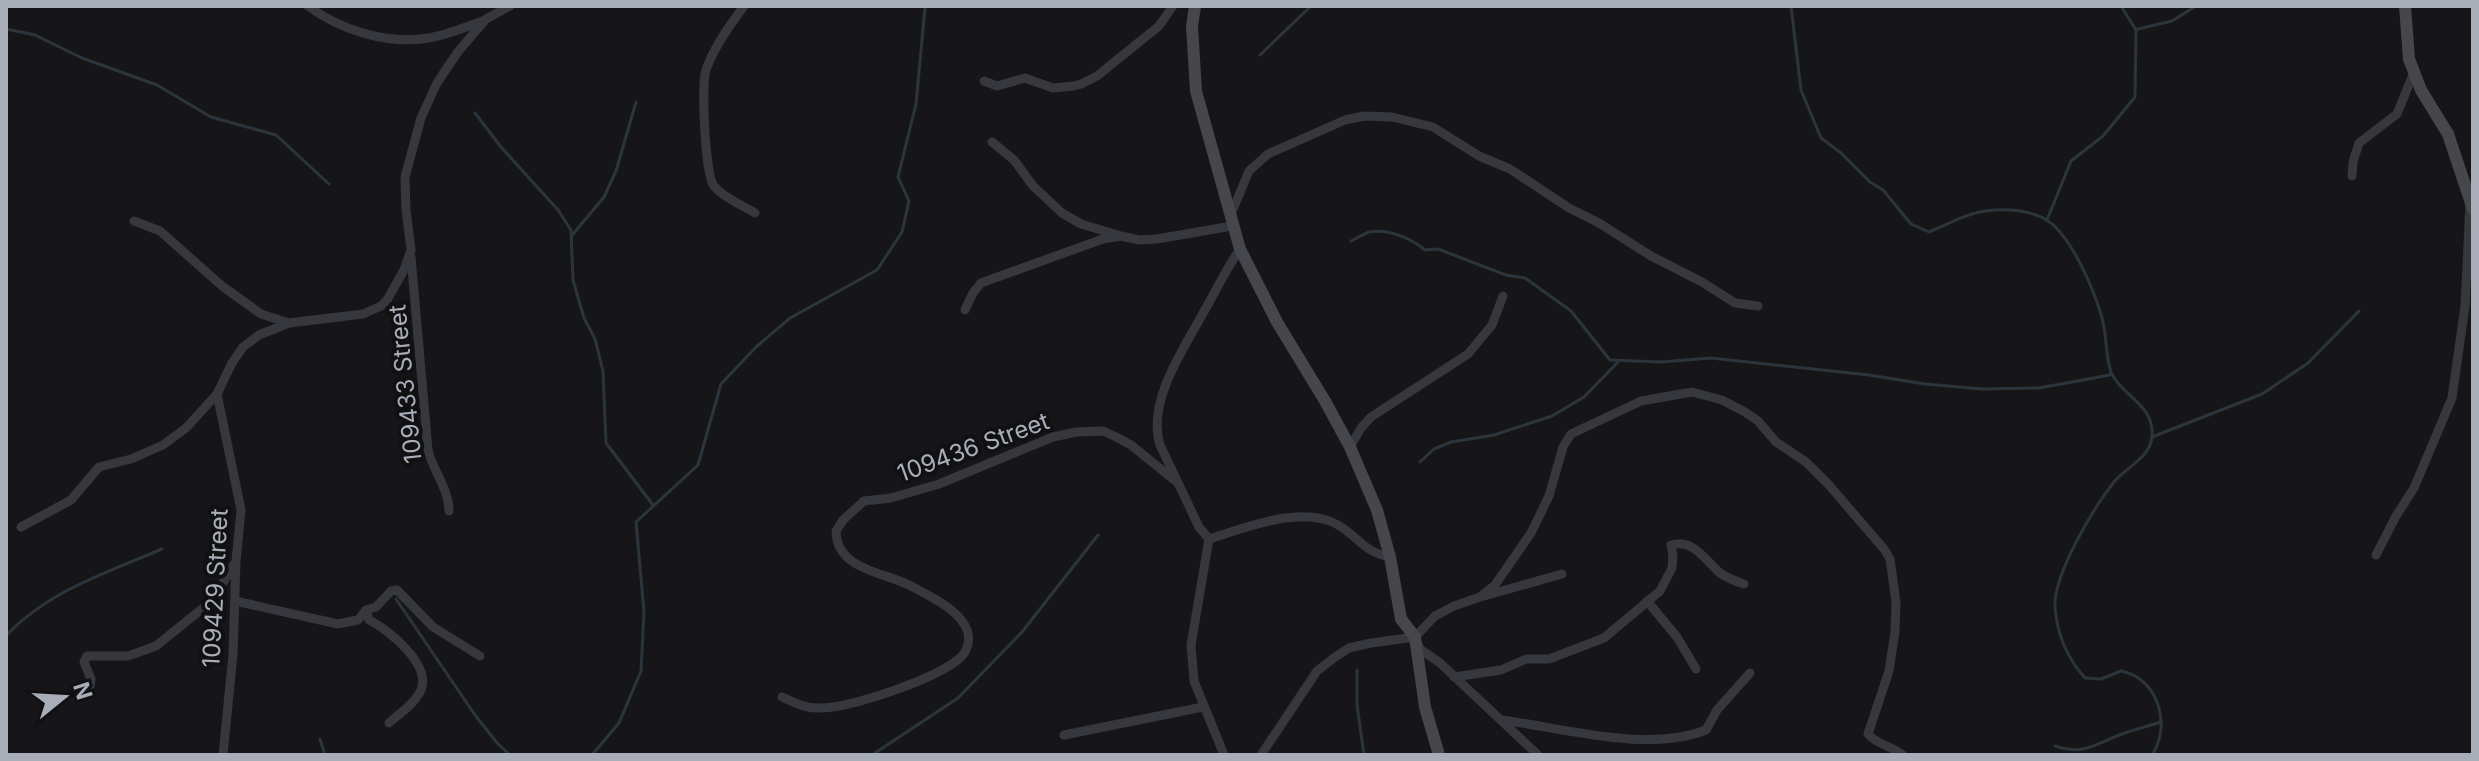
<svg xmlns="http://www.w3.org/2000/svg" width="2479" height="761" viewBox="0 0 2479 761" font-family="Inter,sans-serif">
  <rect width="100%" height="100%" fill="#161618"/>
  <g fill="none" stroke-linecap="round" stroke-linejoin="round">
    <!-- stream -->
    <g stroke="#2c353c" stroke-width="3">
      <path d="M1791 6 1801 90 1821 138 1841 153 1870 182 1883 190 1911 224 1929 232C1946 225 1967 213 1986 211 2004 208 2029 210 2045 219 2071 234 2094 290 2102 318 2107 335 2105 355 2111 372 2121 396 2155 404 2152 437 2150 458 2126 467 2114 482 2094 507 2053 575 2055 607 2057 634 2068 659 2085 678L2101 679 2121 671C2158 678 2172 725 2152 755"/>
      <polyline points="6,29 35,35 82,58 157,85 211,117 276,135 329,184"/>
      <polyline points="2138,29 2172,21 2196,6"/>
      <polyline points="1260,55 1311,6"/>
      <polyline points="475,113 501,147 558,210 571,230 573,280 584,318 595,339 603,371 606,443 653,505"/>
      <polyline points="2047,220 2071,161 2103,136 2135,97 2136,30 2121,6"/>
      <polyline points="573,234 604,197 616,171 636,102"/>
      <path d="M1351 241C1357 238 1364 234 1369 232 1388 228 1412 239 1425 250L1438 249 1506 275 1525 278 1571 311 1610 360 1661 362 1711 358 1869 375 1925 384 1982 389 2039 388 2110 375"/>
      <polyline points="2152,437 2262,394 2308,363 2359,311"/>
      <polyline points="1420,462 1434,449 1451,442 1494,435 1552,416 1584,397 1618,362"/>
      <polyline points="396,599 475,715 498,744 510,755"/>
      <path d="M6 636C46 592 108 572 162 549"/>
      <polyline points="1357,670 1357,705 1364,755"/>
      <polyline points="320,739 325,755"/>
      <path d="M2055 746C2082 755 2093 746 2117 736 2131 730 2146 727 2161 722"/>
      <polyline points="592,755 619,723 641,671 644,612 636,522 698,465 721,384 756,347 790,318 877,270 902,232 909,201 898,177 916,104 925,8 927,6"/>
      <polyline points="872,755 958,698 1022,632 1098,535"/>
    </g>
    <!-- street -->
    <g stroke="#37383d" stroke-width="9">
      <path d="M308 6C340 30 388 45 428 38 447 35 465 27 483 21"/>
      <path d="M744 6C730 25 714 47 706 70 701 85 705 175 714 186 724 198 742 205 755 213"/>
      <polyline points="984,81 997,86 1025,78 1053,88 1074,86 1081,84 1097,76 1159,26 1173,6"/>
      <polyline points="992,142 1014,160 1033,186 1062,213 1081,224 1118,235"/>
      <polyline points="2352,176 2353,162 2359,143 2397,114 2414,72"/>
      <polyline points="1231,214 1249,171 1268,154 1345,120 1364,116 1392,117 1433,127 1479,156 1510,169 1569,208 1599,223 1651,256 1702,282 1735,303 1758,306"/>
      <polyline points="134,221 160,231 222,286 261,314 289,323"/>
      <path d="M411 257 428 450C433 471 449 489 449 511"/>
      <polyline points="965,310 973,293 981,283 1103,239 1121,236 1139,240 1157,239 1232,226"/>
      <polyline points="1350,447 1361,428 1371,417 1468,354 1492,325 1503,296"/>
      <polyline points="21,527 71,500 99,467 131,459 163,445 186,428 217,394"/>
      <path d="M1209 539C1245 528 1303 504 1338 525 1359 537 1363 552 1390 557"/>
      <polyline points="2376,555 2396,516 2414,488 2452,398 2465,306 2470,203"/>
      <polyline points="1484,596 1562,574"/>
      <polyline points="235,601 338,624 358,620 366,610 376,607 391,591 397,590 433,627 480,656"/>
      <polyline points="1647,601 1677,637 1696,669"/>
      <path d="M366 610 369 620C388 629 434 666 420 692 414 704 399 714 389 723"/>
      <polyline points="1418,644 1420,649 1440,663 1538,755"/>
      <path d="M1454 677 1501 670 1526 659H1549L1604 638 1660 591 1672 568 1673 556 1671 545C1693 538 1705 560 1720 573 1727 578 1735 581 1744 584"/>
      <polyline points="90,686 91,679 84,662 87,656 128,656 156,646 213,600 234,564"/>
      <path d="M782 697C793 702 804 708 817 708 849 709 936 679 960 658 970 649 971 634 964 624 954 607 926 594 909 585 883 572 836 569 836 531L843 520 864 501 891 498 939 484 1053 437 1076 432 1103 431 1116 437 1131 445 1178 483"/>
      <path d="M1502 720C1562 728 1648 753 1706 730L1717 710 1750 673"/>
      <polyline points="1064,735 1203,707"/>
      <polyline points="223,755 233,654 236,561 241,510 217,394 232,363 243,347 259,335 289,323 363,314 381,306 387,300 404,270 411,250 406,210 405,177 421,118 437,83 457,53 486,19 510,6"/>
      <path d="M1224 755 1194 681 1191 645 1209 539 1199 527 1160 445C1146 401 1186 345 1206 308 1217 288 1227 268 1240 249"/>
      <path d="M1261 755 1317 671 1335 657 1349 648 1371 643 1415 637 1435 616 1454 606 1480 597 1495 585 1531 533 1549 496 1563 447 1571 434 1641 401 1692 392 1722 400 1745 412 1758 421 1776 442 1806 462 1828 484 1884 549 1890 559 1896 602 1895 632 1889 671 1868 734C1877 745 1892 746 1903 755"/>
    </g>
    <!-- secondary -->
    <g stroke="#45474d" stroke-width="12">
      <polyline points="1195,6 1192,26 1196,91 1240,249 1277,322 1325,401 1350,447 1377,510 1390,557 1401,619 1415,637 1425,707 1439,755"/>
      <polyline points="2405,6 2409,59 2421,90 2448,134 2473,209"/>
    </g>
  </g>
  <g text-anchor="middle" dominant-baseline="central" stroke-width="8" stroke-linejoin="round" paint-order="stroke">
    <!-- street labels -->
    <g font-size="24" fill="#a8adb8" stroke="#111113">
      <text transform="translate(405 384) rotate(-96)">109433 Street</text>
      <text transform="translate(973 447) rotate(-20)">109436 Street</text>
      <text transform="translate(215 588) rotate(-87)">109429 Street</text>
    </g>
  </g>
  <!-- border -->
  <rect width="2479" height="761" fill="none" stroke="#a8adb8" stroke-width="16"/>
  <!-- north arrow -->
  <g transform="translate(64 697) rotate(72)" stroke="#111113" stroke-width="6" paint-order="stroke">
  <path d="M0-6L14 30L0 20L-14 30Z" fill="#a8adb8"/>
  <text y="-12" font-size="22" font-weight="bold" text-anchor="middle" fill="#a8adb8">N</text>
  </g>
</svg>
